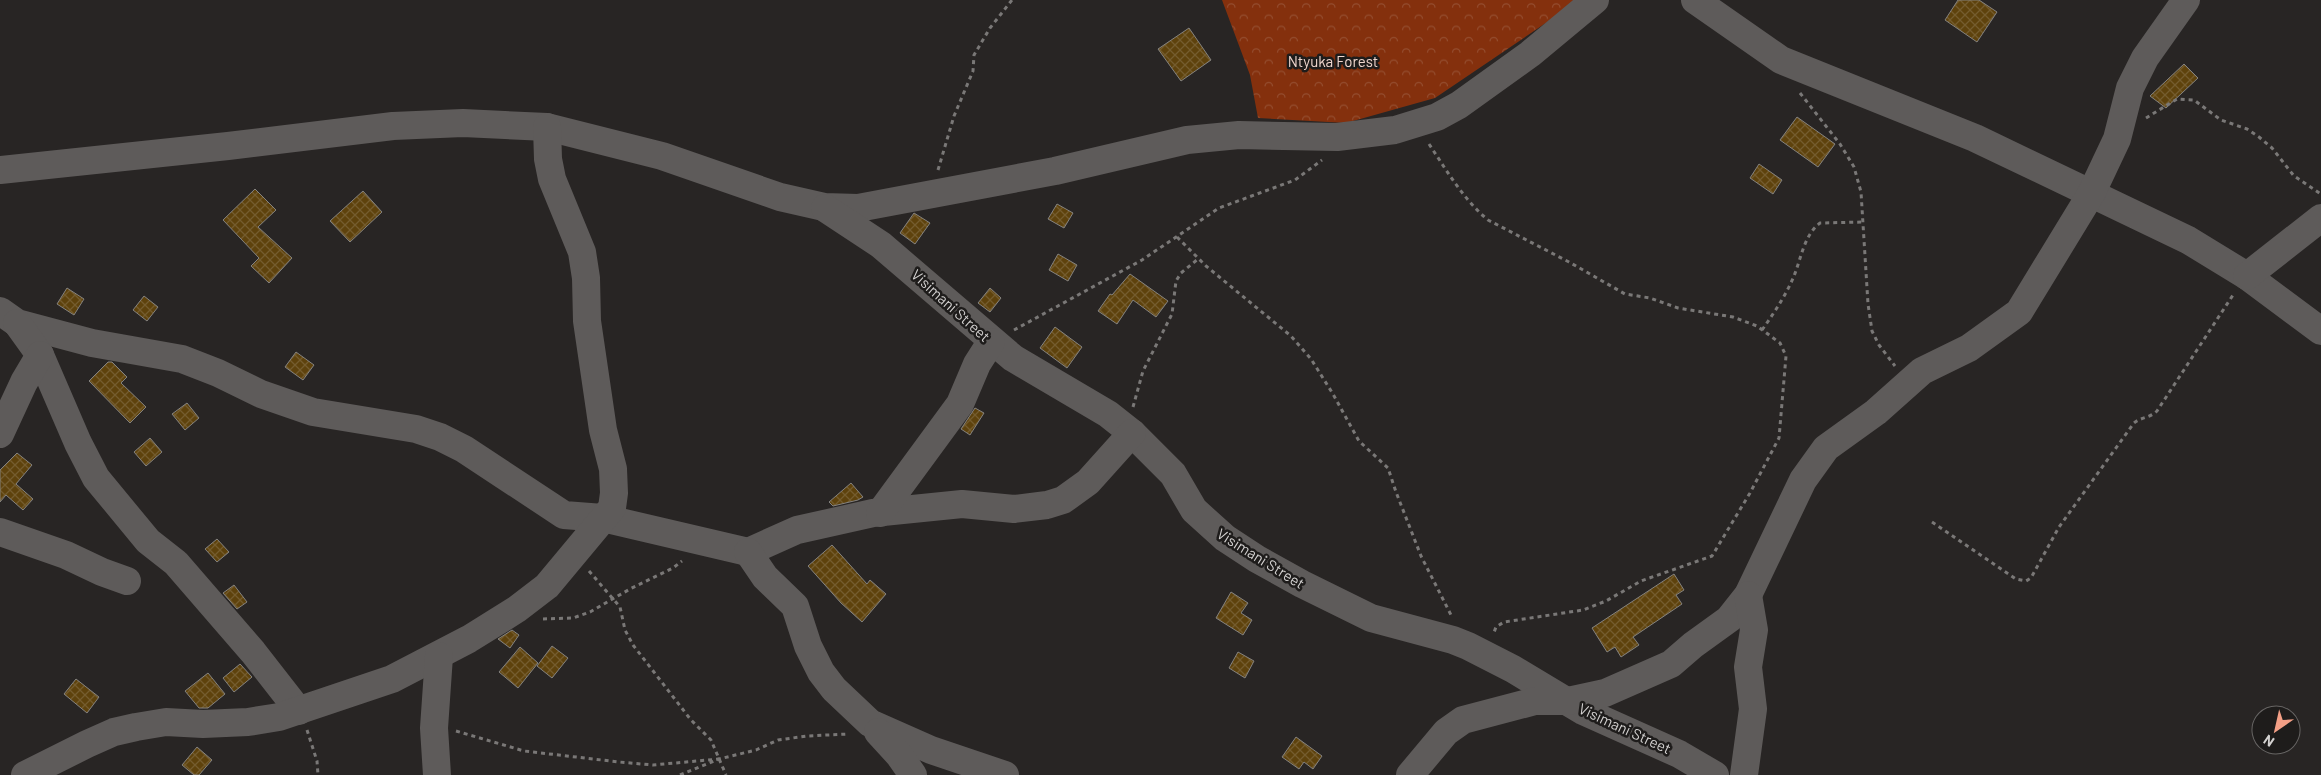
<svg xmlns="http://www.w3.org/2000/svg" width="2321" height="775" viewBox="0 0 2321 775" font-family="Barlow,sans-serif">
  <defs>
    <pattern id="forest-crowns" width="20" height="18" patternUnits="userSpaceOnUse" patternTransform="scale(1.25)"><rect width="20" height="18" fill="#84300d"/><path d="M2 6a3 3 0 1 1 6 0M12 15a3 3 0 1 1 6 0" fill="none" stroke="#944d2f"/></pattern>
    <pattern id="building-cross-hatch" width="8" height="8" patternUnits="userSpaceOnUse" patternTransform="scale(1.25)"><rect width="8" height="8" fill="#5e420c"/><path d="M0 0l8 8M0 8l8-8" fill="none" stroke="#745c2e"/></pattern>
  </defs>
  <rect width="100%" height="100%" fill="#282524"/>
  <!-- forest -->
  <polygon fill="url(#forest-crowns)" points="1222,0 1575,0 1562,12 1435,98 1346,123 1258,118 1250,75"/>
  <!-- building -->
  <g fill="url(#building-cross-hatch)" stroke="#84827f">
    <polygon points="1958,0 1979,0 1997,12 1977,42 1945,20"/>
    <polygon points="1189,28 1211,60 1181,81 1158,49"/>
    <polygon points="2184,64 2198,78 2166,108 2150,96"/>
    <polygon points="1797,117 1835,144 1818,167 1780,140"/>
    <polygon points="1759,164 1782,180 1773,194 1750,178"/>
    <polygon points="255,189 276,210 258,227 292,258 269,283 251,266 259,258 223,220"/>
    <polygon points="363,191 382,212 350,242 330,221"/>
    <polygon points="1057,204 1073,213 1064,228 1048,219"/>
    <polygon points="914,213 930,223 915,244 900,233"/>
    <polygon points="1058,254 1077,265 1068,281 1049,270"/>
    <polygon points="1130,274 1168,301 1156,317 1133,300 1117,324 1098,311 1110,294 1112,295"/>
    <polygon points="67,288 84,299 74,315 57,304"/>
    <polygon points="990,288 1001,298 990,312 978,303"/>
    <polygon points="144,296 158,307 147,321 133,310"/>
    <polygon points="1055,327 1082,347 1067,368 1040,348"/>
    <polygon points="296,352 314,365 303,380 285,367"/>
    <polygon points="108,362 112,362 127,377 121,383 146,407 130,423 89,381"/>
    <polygon points="187,403 199,418 185,430 172,414"/>
    <polygon points="975,408 984,413 970,435 961,429"/>
    <polygon points="150,438 162,452 146,466 134,452"/>
    <polygon points="17,453 32,465 16,484 33,499 23,510 6,495 0,502 0,470"/>
    <polygon points="851,483 863,497 858,500 833,506 829,502"/>
    <polygon points="217,539 229,552 217,562 205,549"/>
    <polygon points="832,545 867,584 870,580 886,594 862,622 841,603 808,566"/>
    <polygon points="1674,574 1684,590 1676,595 1682,604 1633,637 1639,645 1621,657 1615,647 1607,652 1592,628"/>
    <polygon points="234,585 247,602 237,609 223,593"/>
    <polygon points="1231,592 1248,603 1241,613 1252,620 1243,635 1216,618"/>
    <polygon points="512,630 519,635 510,648 498,639"/>
    <polygon points="552,646 568,658 552,678 537,666"/>
    <polygon points="520,647 538,663 518,688 499,672"/>
    <polygon points="1238,652 1254,661 1245,678 1229,668"/>
    <polygon points="240,664 252,677 234,692 223,678"/>
    <polygon points="208,673 225,694 208,708 199,708 185,691"/>
    <polygon points="76,679 99,697 87,713 64,694"/>
    <polygon points="1296,737 1322,756 1313,769 1304,762 1299,769 1282,757"/>
    <polygon points="197,747 212,760 199,775 194,775 182,765"/>
  </g>
  <g fill="none" stroke-linecap="round" stroke-linejoin="round">
    <!-- path -->
    <g stroke="#7a7877" stroke-width="3" stroke-dasharray="4 4" stroke-linecap="butt">
      <polyline points="1800,93 1840,144 1854,167 1861,192 1868,304 1872,331 1879,345 1895,366"/>
      <polyline points="2146,118 2177,99 2194,100 2221,120 2247,129 2259,137 2272,148 2294,176 2321,194"/>
      <path d="M1429 144C1447 171 1463 199 1488 220L1569 262 1625 294 1650 298 1678 308 1733 317 1757 326 1780 343 1786 356 1779 438 1750 493 1712 556 1641 581 1606 601 1583 610 1504 622 1496 627 1493 635"/>
      <polyline points="938,170 954,116 973,71 974,55 990,28 1012,0"/>
      <polyline points="1177,237 1206,266 1291,336 1311,359 1333,394 1359,441 1388,468 1396,492 1421,556 1451,615"/>
      <polyline points="1014,330 1142,260 1219,208 1295,180 1322,160"/>
      <path d="M1762 330C1774 313 1786 295 1794 276 1801 259 1804 235 1820 223L1863 222"/>
      <polyline points="1133,407 1143,371 1172,314 1176,281 1181,273 1198,259"/>
      <path d="M1932 522 2016 579 2026 581 2031 578 2059 527 2134 423C2141 417 2150 418 2157 411L2233 295"/>
      <polyline points="589,571 620,607 625,630 633,645 691,720 711,740 726,775"/>
      <polyline points="543,619 573,618 590,612 630,589 673,568 682,561"/>
      <polyline points="307,730 317,761 318,775"/>
      <polyline points="456,731 524,751 619,762 653,765 719,759"/>
      <polyline points="680,775 719,759 756,750 778,740 807,736 848,734"/>
    </g>
    <!-- minor -->
    <g stroke="#5e5b5a" stroke-width="28">
      <polyline points="1695,0 1781,60 1975,138 2188,240 2247,276 2321,331"/>
      <polyline points="0,170 228,146 393,126 463,123 547,127 662,156 780,197 824,207 858,208 1055,171 1187,140 1239,135 1337,137 1395,130 1437,117 1459,105 1530,54 1595,0"/>
      <polyline points="825,208 881,245 1013,358 1108,414 1132,433 1173,474 1194,510 1225,538 1257,559 1302,584 1371,618 1453,640 1468,646 1513,669 1583,711 1679,754 1715,775"/>
      <polyline points="2247,276 2321,218"/>
      <polyline points="0,311 17,323 92,343 182,359 218,373 261,394 313,412 416,429 440,437 464,449 564,515 603,518 748,552 797,530 873,513 962,504 1014,509 1047,505 1063,500 1088,482 1132,433"/>
      <polyline points="17,323 40,355 78,443 96,478 148,541 176,563 253,652 299,711"/>
      <polyline points="0,434 24,382 40,355"/>
      <polyline points="880,513 960,404 977,364 991,342"/>
      <polyline points="0,532 66,555 102,572 127,581"/>
      <polyline points="748,552 765,577 795,606 808,646 821,672 834,689 870,723 931,750 1005,775"/>
      <polyline points="878,732 899,755 913,775"/>
      <polyline points="25,775 87,744 114,732 136,727 166,722 203,724 248,722 279,717 392,679 469,639 517,609 547,586 612,508 614,493 613,469 603,430 587,321 586,278 582,252 552,179 548,159 547,127"/>
      <polyline points="437,775 434,728 439,656"/>
      <polyline points="1410,775 1446,732 1463,720 1535,701 1568,701 1605,693 1671,664 1693,645 1729,619 1748,595 1803,480 1826,448 1876,412 1922,371 1969,348 2019,312 2091,194 2117,139 2130,88 2145,58 2186,0"/>
      <polyline points="1744,775 1753,709 1748,667 1754,630 1748,595"/>
    </g>
  </g>
  <g text-anchor="middle" dominant-baseline="central" stroke-width="5" stroke-linejoin="round" paint-order="stroke">
    <!-- park labels -->
    <g font-size="15" fill="#f1d7ce" stroke="#1e1c1b">
      <text x="1333" y="61">Ntyuka Forest</text>
    </g>
    <!-- street labels -->
    <g font-size="15" fill="#d4d2d1" stroke="#1e1c1b">
      <text transform="translate(951 305) rotate(42)">Visimani Street</text>
      <text transform="translate(1261 558) rotate(32)">Visimani Street</text>
      <text transform="translate(1625 728) rotate(25)">Visimani Street</text>
    </g>
  </g>
  <!-- north arrow -->
  <g transform="translate(2276 730) rotate(214)"><circle r="24" fill="#1e1c1b" stroke="#676564"/>
  <path d="M0-4L9 19L0 12L-9 19Z" fill="#f39f86"/>
  <text y="-8" font-size="14" font-weight="bold" text-anchor="middle" fill="#d4d2d1">N</text>
  </g>
</svg>
